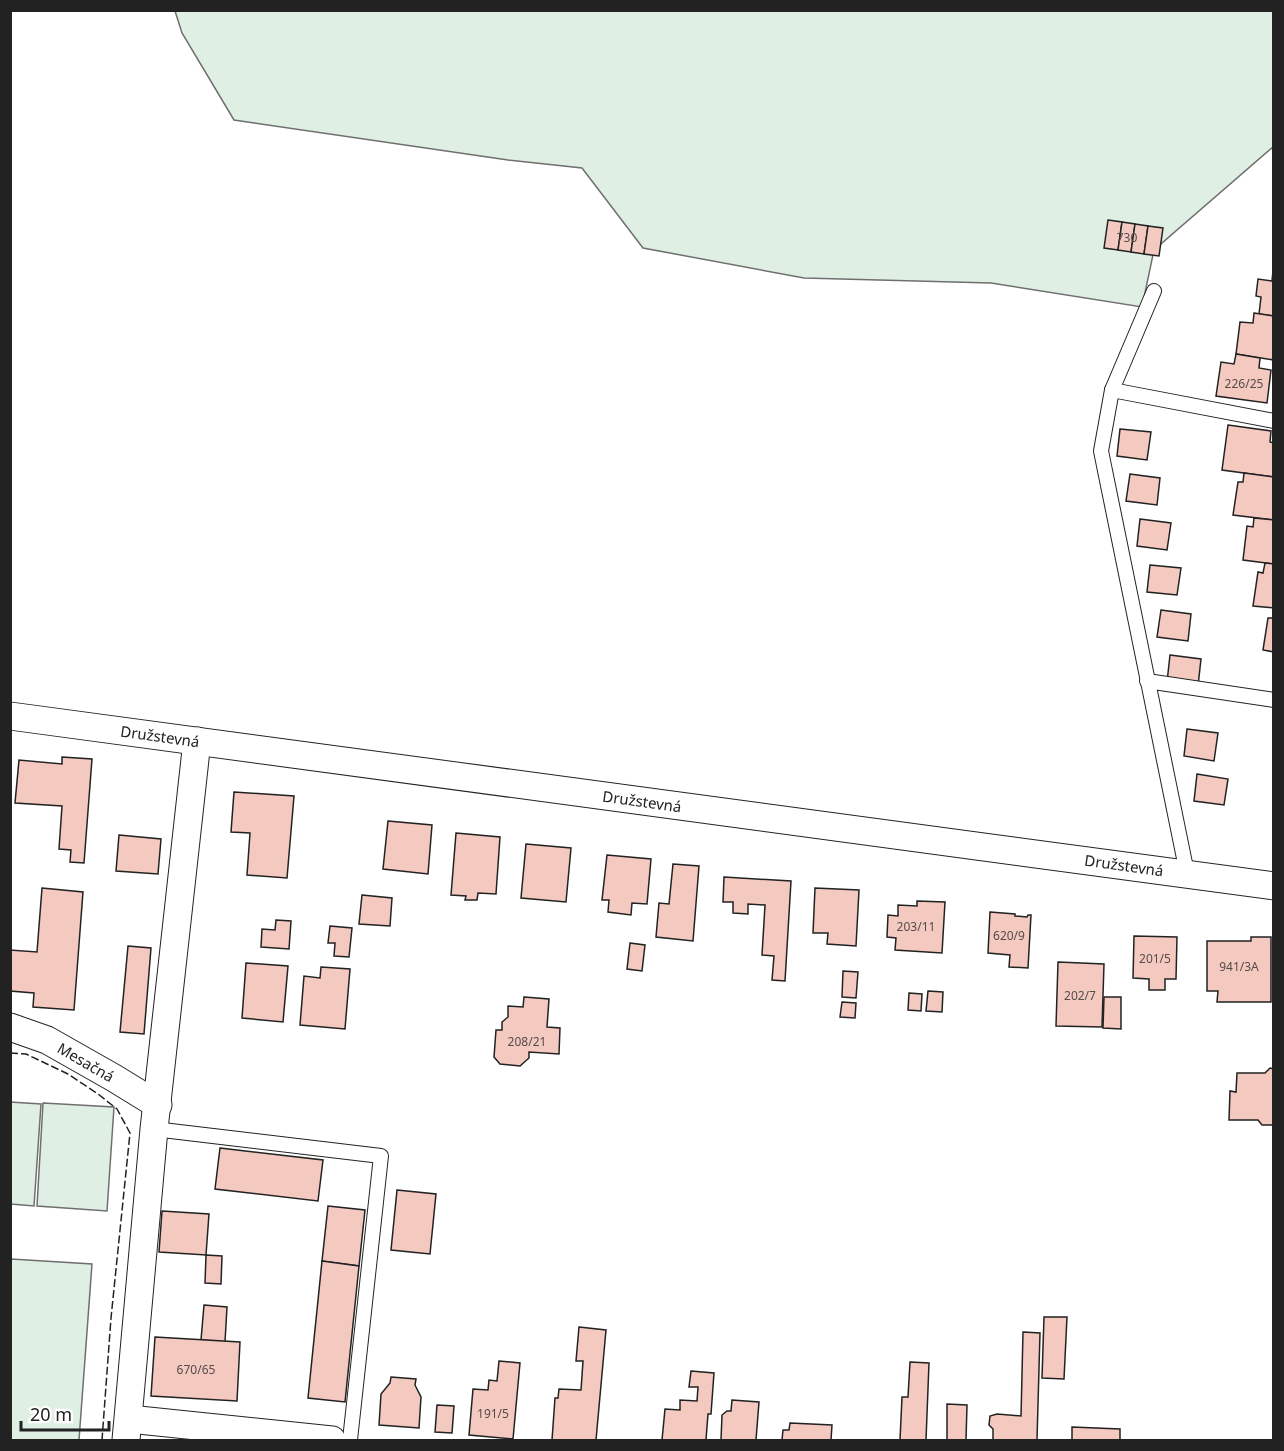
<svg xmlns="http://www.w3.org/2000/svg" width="1284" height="1451" viewBox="0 0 1284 1451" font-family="'Noto Sans',sans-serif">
  <rect width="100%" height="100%" fill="#fff"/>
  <!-- green -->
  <g fill="#e0efe3" stroke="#6f6f6f" stroke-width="1.5">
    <polygon points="175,11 1273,11 1273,147 1154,250 1142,307 991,283 804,278 643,248 582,168 508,160 234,120 182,33"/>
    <polygon points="10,1102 41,1104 34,1206 11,1204"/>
    <polygon points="43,1103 114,1107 107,1211 37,1206"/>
    <polygon points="11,1259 92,1264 79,1440 11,1440"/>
  </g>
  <!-- building -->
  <g fill="#f3c9c0" stroke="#222" stroke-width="1.5">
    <polygon points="1108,220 1122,222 1118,250 1104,248"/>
    <polygon points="1122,222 1135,224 1131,252 1118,250"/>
    <polygon points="1135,224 1148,226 1144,254 1131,252"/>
    <polygon points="1148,226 1163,228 1159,256 1144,254"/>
    <polygon points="1273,271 1274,316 1259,314 1261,297 1256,296 1258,279 1272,281"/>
    <polygon points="1254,313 1274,316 1274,360 1236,354 1240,322 1253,323"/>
    <polygon points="1236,354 1260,358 1259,368 1271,370 1267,403 1216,396 1221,362 1234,364"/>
    <polygon points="1228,425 1271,431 1270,442 1274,443 1274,477 1222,470"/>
    <polygon points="1120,429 1151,432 1147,460 1117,456"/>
    <polygon points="1244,473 1274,477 1274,520 1233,515 1238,482 1243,482"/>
    <polygon points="1130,474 1160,478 1157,505 1126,501"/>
    <polygon points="1254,518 1274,520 1274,564 1243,560 1247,526 1253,527"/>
    <polygon points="1140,519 1171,523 1167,550 1137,546"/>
    <polygon points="1265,563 1274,564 1274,608 1253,606 1258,572 1263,573"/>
    <polygon points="1150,565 1181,568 1177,595 1147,592"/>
    <polygon points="1161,610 1191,614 1188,641 1157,637"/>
    <polygon points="1268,618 1274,618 1274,652 1263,650"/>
    <polygon points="1170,655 1201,659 1198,686 1167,682"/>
    <polygon points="1187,729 1218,733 1214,761 1184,756"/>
    <polygon points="62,757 92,759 84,863 70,862 71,850 59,849 62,806 15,803 19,760 62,764"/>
    <polygon points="1197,774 1228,779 1224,805 1194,801"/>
    <polygon points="234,792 294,796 287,878 247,875 250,833 231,832"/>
    <polygon points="388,821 432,825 428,874 383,869"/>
    <polygon points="456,833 500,837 496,894 478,893 477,900 465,900 466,896 451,895"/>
    <polygon points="119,835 161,839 158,874 116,871"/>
    <polygon points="526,844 571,848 566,902 521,898"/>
    <polygon points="607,855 651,859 647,904 632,903 631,915 608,912 609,900 602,900"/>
    <polygon points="673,864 699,866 693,941 656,937 659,903 669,904"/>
    <polygon points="724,877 791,881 785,981 772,980 774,956 762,955 765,905 748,904 748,914 733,913 733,902 723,902"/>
    <polygon points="42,888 83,892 74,1010 33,1007 34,993 10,991 10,950 37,952"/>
    <polygon points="815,888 859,890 856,946 827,944 828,933 813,933"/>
    <polygon points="362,895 392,898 390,926 359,924"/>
    <polygon points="917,901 945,902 942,953 895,950 896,938 887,937 888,915 898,916 898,905 917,906"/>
    <polygon points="990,912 1015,914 1015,916 1027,917 1028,915 1031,915 1028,968 1009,967 1010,955 988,953"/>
    <polygon points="276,920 291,921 289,949 261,947 262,929 275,930"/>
    <polygon points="330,926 352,928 349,957 334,956 335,943 328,943"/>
    <polygon points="1134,936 1177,937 1176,979 1165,979 1165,990 1149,990 1149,979 1133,978"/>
    <polygon points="1251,937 1271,937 1271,1002 1217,1002 1218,991 1207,991 1207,941 1251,941"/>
    <polygon points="630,943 645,945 642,971 627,969"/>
    <polygon points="128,946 151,948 144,1034 120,1032"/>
    <polygon points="1058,962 1104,964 1102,1027 1056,1026"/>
    <polygon points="246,963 288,966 283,1022 242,1018"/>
    <polygon points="321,967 350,969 345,1029 300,1025 304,976 320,978"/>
    <polygon points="843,971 858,972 856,998 842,997"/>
    <polygon points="928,991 943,992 942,1012 926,1011"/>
    <polygon points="909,993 922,994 921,1011 908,1010"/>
    <polygon points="524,997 549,999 547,1027 560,1028 559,1054 529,1052 529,1058 520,1066 500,1064 494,1057 496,1030 502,1030 502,1022 508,1017 508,1006 523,1007"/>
    <polygon points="1104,997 1121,997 1121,1029 1103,1028"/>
    <polygon points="842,1002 856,1003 855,1018 840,1017"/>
    <polygon points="1270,1068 1274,1069 1274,1125 1262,1125 1258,1120 1229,1120 1230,1091 1236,1092 1237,1073 1265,1073"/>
    <polygon points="220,1148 323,1160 318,1201 215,1189"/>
    <polygon points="397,1190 436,1194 430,1254 391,1250"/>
    <polygon points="328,1206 365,1210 359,1266 322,1261"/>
    <polygon points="162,1211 209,1214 206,1255 159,1252"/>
    <polygon points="206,1255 222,1256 221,1284 205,1283"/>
    <polygon points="322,1261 359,1266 345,1402 308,1398"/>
    <polygon points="204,1305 227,1307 225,1342 201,1340"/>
    <polygon points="1044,1317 1067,1317 1064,1379 1042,1378"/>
    <polygon points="579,1327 606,1330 596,1440 552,1440 555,1398 558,1398 559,1389 581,1390 583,1361 576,1361"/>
    <polygon points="1023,1332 1040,1333 1037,1440 993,1440 993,1429 989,1425 990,1416 997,1414 1021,1416"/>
    <polygon points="155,1337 240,1342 237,1401 151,1396"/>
    <polygon points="499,1361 520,1363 513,1439 469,1435 473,1389 488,1390 489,1380 497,1381"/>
    <polygon points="910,1362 929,1363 926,1440 900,1440 902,1397 908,1397"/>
    <polygon points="691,1371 714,1373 711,1414 708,1414 706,1440 662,1440 665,1409 680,1410 680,1400 697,1401 698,1387 689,1387"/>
    <polygon points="391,1377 416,1379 415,1385 421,1397 419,1428 379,1425 381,1394 390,1383"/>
    <polygon points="732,1400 759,1402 756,1440 721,1440 722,1415 727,1411 731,1411"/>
    <polygon points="947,1404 967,1405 966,1440 947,1440"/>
    <polygon points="437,1405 454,1406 452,1433 435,1432"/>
    <polygon points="790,1423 832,1425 831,1440 782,1440 783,1430 789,1430"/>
    <polygon points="1072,1427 1120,1429 1120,1440 1072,1440"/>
  </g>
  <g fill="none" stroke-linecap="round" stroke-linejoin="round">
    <defs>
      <g id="lane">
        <polyline points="1154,291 1112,390 1101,451 1187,873"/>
        <polyline points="1112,390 1274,421"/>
        <polyline points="1147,681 1274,700"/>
        <polyline points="154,1129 381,1156 350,1440"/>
      </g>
      <g id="street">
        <polyline points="10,716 1274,886"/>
        <polyline points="10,1027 47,1040 114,1078 158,1105"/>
        <polyline points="129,1419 332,1440"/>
        <polyline points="126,1440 154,1129 197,741"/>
      </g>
    </defs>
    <!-- lane casing -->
    <use href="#lane" stroke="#222" stroke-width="16"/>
    <!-- street casing -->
    <use href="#street" stroke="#222" stroke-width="29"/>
    <!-- lane -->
    <use href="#lane" stroke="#fff" stroke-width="14"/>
    <!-- street -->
    <use href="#street" stroke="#fff" stroke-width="27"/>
    <!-- fence -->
    <polyline stroke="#222" stroke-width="1.5" stroke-dasharray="8 3" stroke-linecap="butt" points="10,1053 26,1054 68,1074 98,1094 117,1109 130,1133 111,1318 102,1440"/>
  </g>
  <g text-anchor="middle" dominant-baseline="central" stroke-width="4.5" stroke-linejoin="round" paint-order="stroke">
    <!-- number labels -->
    <g font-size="12" fill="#564c4a">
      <text x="1127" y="237">730</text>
      <text x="1244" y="383">226/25</text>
      <text x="916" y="926">203/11</text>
      <text x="1009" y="935">620/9</text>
      <text x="1155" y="958">201/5</text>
      <text x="1239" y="966">941/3A</text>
      <text x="1080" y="995">202/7</text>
      <text x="527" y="1041">208/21</text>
      <text x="196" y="1369">670/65</text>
      <text x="493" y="1413">191/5</text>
    </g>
    <!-- street labels -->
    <g font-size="15" fill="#222" stroke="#fff">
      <text transform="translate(160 736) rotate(8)">Družstevná</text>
      <text transform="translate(642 801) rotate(8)">Družstevná</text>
      <text transform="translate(1124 865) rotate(8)">Družstevná</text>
      <text transform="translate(86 1062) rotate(30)">Mesačná</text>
    </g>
  </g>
  <!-- border -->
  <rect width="1284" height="1451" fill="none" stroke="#222222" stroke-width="24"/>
  <!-- scale -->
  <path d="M21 1421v9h88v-9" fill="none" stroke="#222222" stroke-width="3"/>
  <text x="30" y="1421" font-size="18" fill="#222222" stroke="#ffffff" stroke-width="4.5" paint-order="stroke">20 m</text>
</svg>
